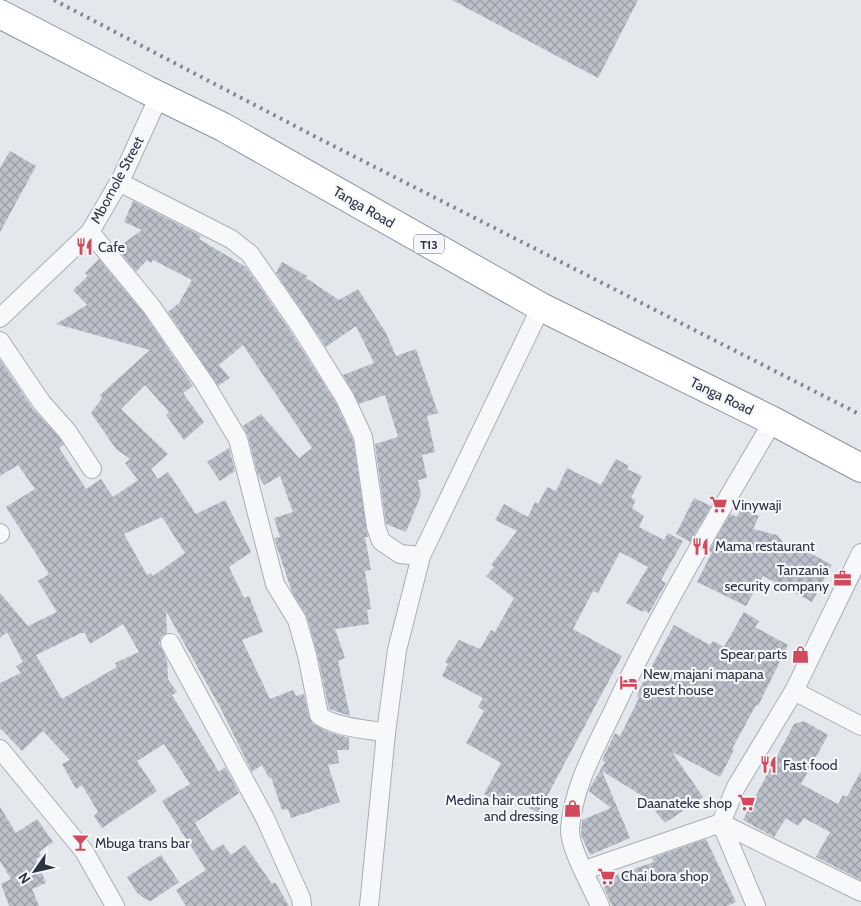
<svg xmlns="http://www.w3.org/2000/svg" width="861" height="906" viewBox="0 0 861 906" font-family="Cabin,sans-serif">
  <defs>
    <pattern id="building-cross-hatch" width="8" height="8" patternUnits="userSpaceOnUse" patternTransform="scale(1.25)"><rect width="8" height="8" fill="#bbc0ca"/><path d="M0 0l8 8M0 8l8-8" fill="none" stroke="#989da6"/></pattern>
  </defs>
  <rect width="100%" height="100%" fill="#e4e7ec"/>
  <!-- building -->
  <g fill="url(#building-cross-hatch)" fill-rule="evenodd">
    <polygon points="452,0 638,0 598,78"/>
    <polygon points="10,151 36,166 0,232 0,168"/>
    <polygon points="133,201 201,236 199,239 246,267 291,332 336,403 353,440 368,537 365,537 371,570 365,571 371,609 367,610 369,624 335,629 345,658 338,661 350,716 329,709 317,653 307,617 292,592 274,538 280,537 274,518 293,512 280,476 264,485 258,475 248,436 243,426 261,414 299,458 312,448 243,345 219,365 230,378 218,386 168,312 179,303 192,280 153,260 151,263 147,260 136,272 117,248 142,230 124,222"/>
    <path d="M99 259 143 312 193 386 183 393 204 422 184 440 166 415 169 412 145 385 121 409 168 454 151 469 158 479 168 472 196 514 225 500 251 552 229 567 244 598 249 596 263 632 242 640 270 699 293 690 296 696 304 694 309 717 313 724 328 732 349 738V750H337L339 763 328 765 340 802 291 818 288 809 282 810 271 777 269 778 262 765 252 772 220 707 166 611 167 633 161 637 159 643 167 660 168 679 177 692 172 695 219 772 225 767 239 793 195 823 212 851 223 844 231 855 245 845 272 884 275 882 289 906H186L176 890 206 870 162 801 190 784 164 744 137 761 157 791 102 828 94 816 98 812 82 785 76 789 62 764 70 760 43 731 22 751 0 728V683L21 673 16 666 23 662 7 632 0 638V593L28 626 57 612 38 581 49 574 6 507 35 489 18 465 0 476V360L33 409 59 437 64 445 59 448 86 489 101 479 113 497 138 480 125 463 130 459 116 449 91 413 102 398 100 395 150 350 56 324 87 305 73 290 88 276 85 273ZM162 517 185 553 153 576 151 573 147 575 124 534ZM123 624 139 652 115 663 117 667 62 699 36 655 81 633H85L90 644Z"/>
    <polygon points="282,262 307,276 306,278 339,300 358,289 386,333 396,356 416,349 438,413 427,416 435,452 422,455 427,478 418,480 421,495 406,532 386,524 375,444 398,437 385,395 359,404 343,375 374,363 356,326 326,347 276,273"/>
    <polygon points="229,448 235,471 220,481 207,462"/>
    <polygon points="616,459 629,466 627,469 642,476 631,498 636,500 632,508 644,516 639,527 664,540 668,533 683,541 661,580 666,583 649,613 644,610 643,612 626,603 648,567 620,552 598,593 593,591 573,629 622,656 538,813 508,796 503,804 484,794 501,763 466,743 484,711 478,707 483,698 442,676 448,664 445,662 459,640 480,649 491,630 495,632 514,598 486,576 494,567 491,565 517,531 495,520 504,504 528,517 535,502 538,504 547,487 556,491 567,468 601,485"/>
    <polygon points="694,498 711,506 690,542 676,534"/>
    <polygon points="741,508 759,516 753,529 777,535 790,551 793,544 832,565 812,602 763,576 746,606 697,582 712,552 709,551 730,514 737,517"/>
    <polygon points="744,612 759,621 755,627 788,645 758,706 756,705 732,749 734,750 720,777 672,752 703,797 665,823 644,797 602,771 630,838 590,855 581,835 582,820 611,808 589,791 591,786 605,762 602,760 615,733 620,736 639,698 637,696 640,688 674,625 710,645 713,641 724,647"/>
    <polygon points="804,721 828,735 801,784 838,804 843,795 847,797 861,771 861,880 816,857 830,832 804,818 798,826 786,818 774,837 743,820 794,724"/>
    <polygon points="0,807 16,833 37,819 53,842 39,852 41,856 36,859 46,883 32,889 39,906 9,906 1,884 11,879 0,861"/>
    <polygon points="706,839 736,902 727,906 612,906 604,888 608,878 654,862 652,858 655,857"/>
    <polygon points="161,855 179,882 151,901 147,900 137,893 127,877"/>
  </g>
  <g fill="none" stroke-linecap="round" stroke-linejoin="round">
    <defs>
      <g id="street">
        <polyline points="119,182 231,239 250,254 300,326 345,398 363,437 376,527 381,541 400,554 421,556"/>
        <path d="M90 232 151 306 205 384 238 439 275 584 297 620 307 655 319 715C332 727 367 729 386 733"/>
        <polyline points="0,318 90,232 122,177 159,96"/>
        <polyline points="0,341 42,403 67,431 92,469"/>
        <polyline points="0,534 0,533"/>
        <polyline points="170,643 265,818 301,898 302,906"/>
        <polyline points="794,691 861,726"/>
        <polyline points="0,749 84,851 115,906"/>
        <polyline points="585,870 721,823 861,892"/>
        <polyline points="369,906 386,733 397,650 421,556 541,307"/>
        <path d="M600 906C592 887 569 848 570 829 573 786 596 747 614 709 661 609 717 516 773 421"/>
        <polyline points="756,906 721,823 736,787 794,691 861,553"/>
      </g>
      <polyline id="highway" points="0,14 147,90 223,127 541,307 773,421 861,468"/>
    </defs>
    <!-- street casing -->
    <use href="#street" stroke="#a9aeb7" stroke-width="20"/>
    <!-- highway casing -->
    <use href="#highway" stroke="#8b94a3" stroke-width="30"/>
    <!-- street -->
    <use href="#street" stroke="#f7f8fa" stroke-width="18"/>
    <!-- highway -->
    <use href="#highway" stroke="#fff" stroke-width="28"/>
    <!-- rail -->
    <polyline stroke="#7d8696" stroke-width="4" stroke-dasharray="2.5 5" stroke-linecap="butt" points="54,0 318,138 861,415"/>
  </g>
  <!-- icons -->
  <defs>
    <symbol id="restaurant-bare" viewBox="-9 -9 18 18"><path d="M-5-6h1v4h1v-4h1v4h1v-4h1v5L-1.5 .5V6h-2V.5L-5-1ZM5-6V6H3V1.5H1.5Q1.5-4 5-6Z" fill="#d1495b" stroke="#f4f6f9" stroke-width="2.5" paint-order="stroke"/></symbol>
    <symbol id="supermarket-bare" viewBox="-9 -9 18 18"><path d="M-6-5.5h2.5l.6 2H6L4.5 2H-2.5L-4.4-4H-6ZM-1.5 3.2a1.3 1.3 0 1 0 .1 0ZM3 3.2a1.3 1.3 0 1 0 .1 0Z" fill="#d1495b" stroke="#f4f6f9" stroke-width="2.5" paint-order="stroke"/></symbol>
    <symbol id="office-bare" viewBox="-9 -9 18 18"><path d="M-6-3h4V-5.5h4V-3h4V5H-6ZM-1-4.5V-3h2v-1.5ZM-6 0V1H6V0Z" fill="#d1495b" stroke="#f4f6f9" stroke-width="2.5" paint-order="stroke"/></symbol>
    <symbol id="shop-bare" viewBox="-9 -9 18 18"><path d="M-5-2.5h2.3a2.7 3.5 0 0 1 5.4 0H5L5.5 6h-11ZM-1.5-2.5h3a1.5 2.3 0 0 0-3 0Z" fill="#d1495b" stroke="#f4f6f9" stroke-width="2.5" paint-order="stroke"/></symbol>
    <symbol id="hotel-bare" viewBox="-9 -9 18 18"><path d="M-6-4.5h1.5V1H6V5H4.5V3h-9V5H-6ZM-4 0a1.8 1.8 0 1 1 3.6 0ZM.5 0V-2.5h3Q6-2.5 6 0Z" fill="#d1495b" stroke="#f4f6f9" stroke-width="2.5" paint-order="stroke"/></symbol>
    <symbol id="bar-bare" viewBox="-9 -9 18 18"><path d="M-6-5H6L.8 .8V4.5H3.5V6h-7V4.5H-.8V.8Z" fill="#d1495b" stroke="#f4f6f9" stroke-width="2.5" paint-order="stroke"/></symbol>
  </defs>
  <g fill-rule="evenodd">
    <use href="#restaurant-bare" x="72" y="234" width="25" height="25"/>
    <use href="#supermarket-bare" x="706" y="492" width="25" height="25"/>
    <use href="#restaurant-bare" x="688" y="534" width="25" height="25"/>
    <use href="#office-bare" x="830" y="566" width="25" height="25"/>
    <use href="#shop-bare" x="788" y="642" width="25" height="25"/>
    <use href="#hotel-bare" x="616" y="670" width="25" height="25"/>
    <use href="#restaurant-bare" x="756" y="752" width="25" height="25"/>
    <use href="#supermarket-bare" x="734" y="790" width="25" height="25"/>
    <use href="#shop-bare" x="560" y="796" width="25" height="25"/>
    <use href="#bar-bare" x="68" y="830" width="25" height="25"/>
    <use href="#supermarket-bare" x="594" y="864" width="25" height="25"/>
  </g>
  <g text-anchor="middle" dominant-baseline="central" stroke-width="4.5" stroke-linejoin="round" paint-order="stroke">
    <!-- shield labels -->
    <rect fill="#f4f6f9" stroke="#676e7b" stroke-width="1" x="414" y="234.5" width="30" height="19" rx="4"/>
    <g font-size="12" font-weight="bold" fill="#2b3445">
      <text x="429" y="244">T13</text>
    </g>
    <!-- street labels -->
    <g font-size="14" fill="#2b3445" stroke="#f4f6f9">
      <text transform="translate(117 180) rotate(-62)">Mbomole Street</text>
      <text transform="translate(364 207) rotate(30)">Tanga Road</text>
      <text transform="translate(722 396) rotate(26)">Tanga Road</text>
    </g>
    <!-- poi labels -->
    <g font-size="14" fill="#2b3445" stroke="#f4f6f9" text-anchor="start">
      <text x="98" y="247">Cafe</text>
      <text x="732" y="505">Vinywaji</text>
      <text x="715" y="546">Mama restaurant</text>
      <text x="829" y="570" text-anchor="end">Tanzania<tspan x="829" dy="16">security company</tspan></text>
      <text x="787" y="654" text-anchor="end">Spear parts</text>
      <text x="643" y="674">New majani mapana<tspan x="643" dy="16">guest house</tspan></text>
      <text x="783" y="765">Fast food</text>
      <text x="558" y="800" text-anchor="end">Medina hair cutting<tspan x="558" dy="16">and dressing</tspan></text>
      <text x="732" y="803" text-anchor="end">Daanateke shop</text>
      <text x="95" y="843">Mbuga trans bar</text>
      <text x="621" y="876">Chai bora shop</text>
    </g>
  </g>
  <!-- north arrow -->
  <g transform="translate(35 871) rotate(236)" stroke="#f4f6f9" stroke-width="4" paint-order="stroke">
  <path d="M0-4L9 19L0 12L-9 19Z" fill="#2b3445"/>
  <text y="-8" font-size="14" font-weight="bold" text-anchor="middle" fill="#2b3445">N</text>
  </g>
</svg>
